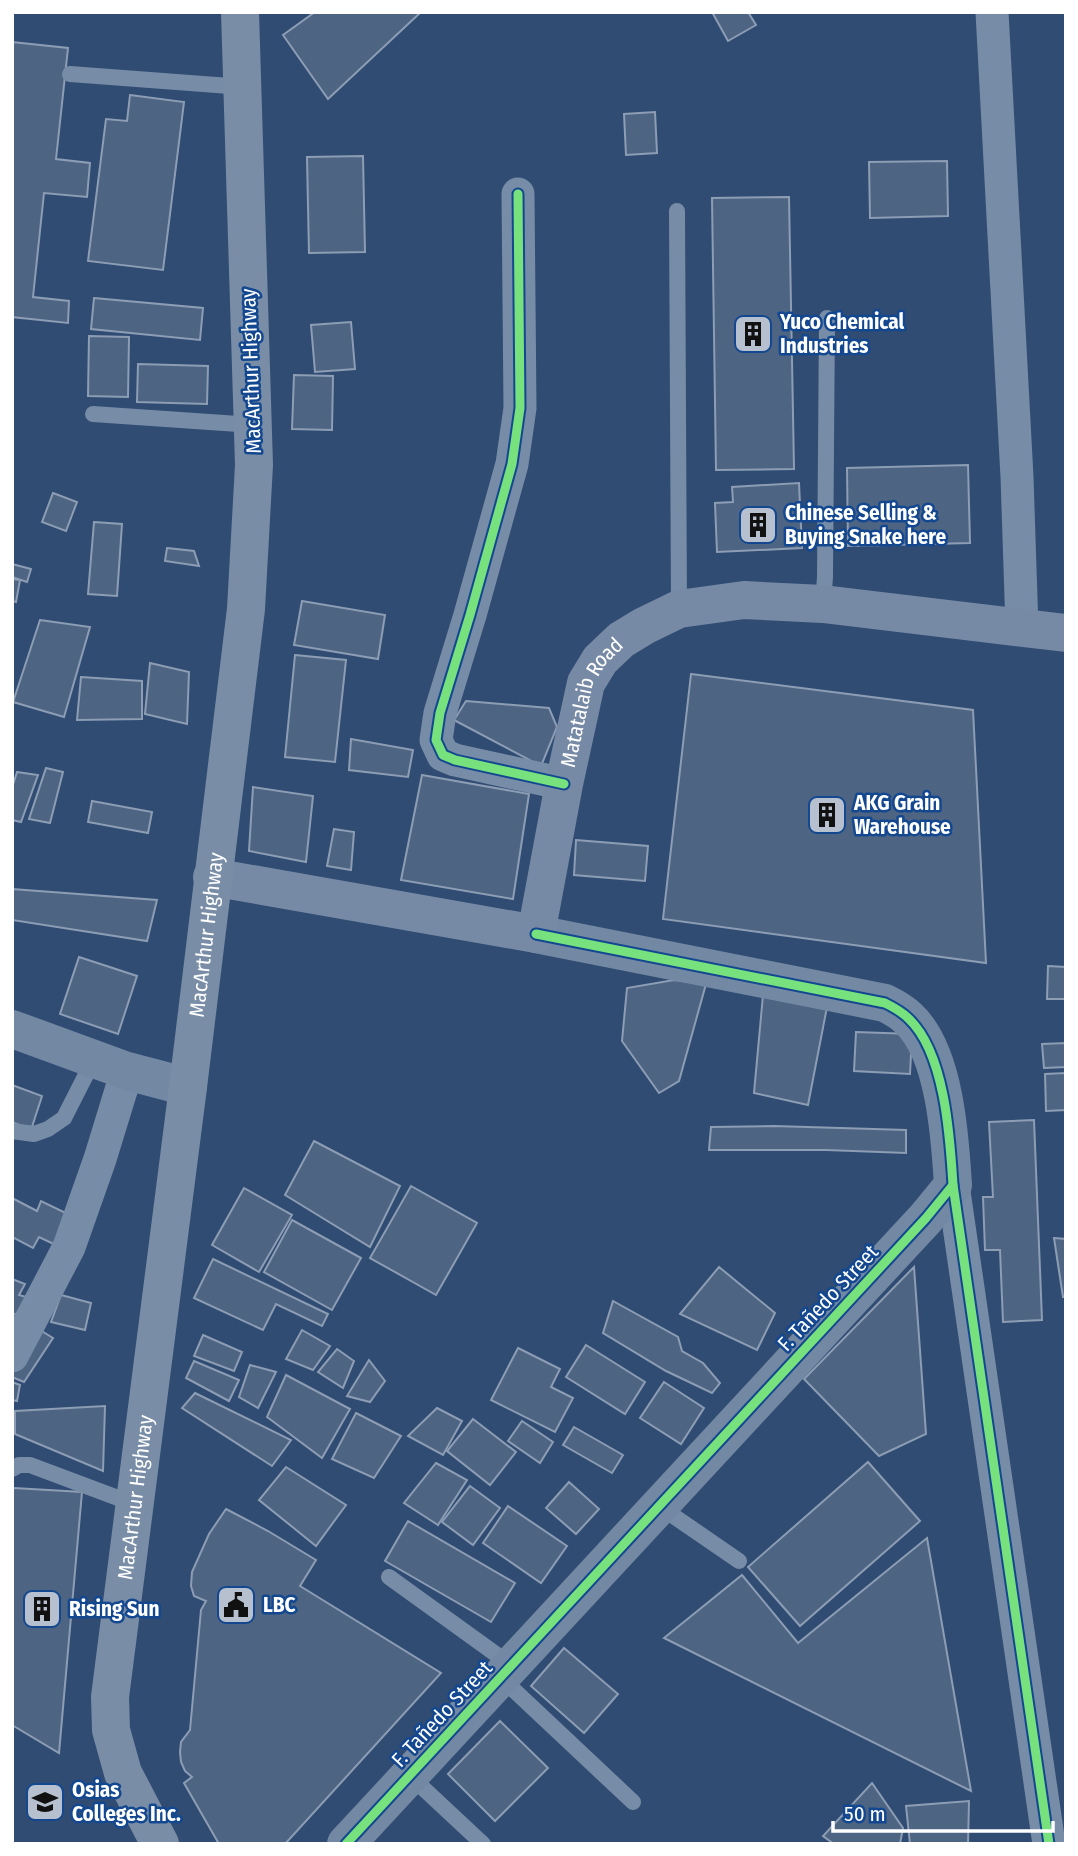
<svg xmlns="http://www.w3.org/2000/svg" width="1078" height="1856" viewBox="0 0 1078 1856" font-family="'Fira Sans Condensed',sans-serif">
  <rect width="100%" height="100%" fill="#304c73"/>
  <!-- building -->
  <g fill="#4d6483" stroke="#8c9db4" stroke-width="2">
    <polygon points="315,12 421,12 328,99 283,35"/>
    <polygon points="712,12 748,12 756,25 728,41"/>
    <polygon points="12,42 68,48 56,159 90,163 87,197 44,193 33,297 69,301 68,323 12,317"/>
    <polygon points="130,95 184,102 163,270 88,261 106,119 127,121"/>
    <polygon points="655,112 657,153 626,155 624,114"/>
    <polygon points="363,156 365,252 309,253 307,157"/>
    <polygon points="947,161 948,216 870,218 869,162"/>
    <polygon points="789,197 794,469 716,470 712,198"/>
    <polygon points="94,298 203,308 200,340 91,329"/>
    <polygon points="351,322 355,369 315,372 311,325"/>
    <polygon points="89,336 129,337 128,397 88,396"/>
    <polygon points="138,364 208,366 207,404 137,402"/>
    <polygon points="294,375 333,376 332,430 292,429"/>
    <polygon points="968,465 970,543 848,546 847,468"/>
    <polygon points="799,483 802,548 717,552 715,503 733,502 732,487"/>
    <polygon points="53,493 77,502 66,531 42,522"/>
    <polygon points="94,522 122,524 117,596 88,594"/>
    <polygon points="167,548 194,551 199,566 165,561"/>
    <polygon points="12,564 31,569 27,582 12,577"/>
    <polygon points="12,579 20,580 16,602 12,601"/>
    <polygon points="302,601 385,615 378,659 294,645"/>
    <polygon points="40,620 90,627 64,717 13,702"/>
    <polygon points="295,655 346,660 335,762 285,757"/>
    <polygon points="150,663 189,672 187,724 145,714"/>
    <polygon points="691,674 973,710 986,963 663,919"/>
    <polygon points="81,677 142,681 142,719 77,720"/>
    <polygon points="466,701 549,708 557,727 541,766 454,720"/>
    <polygon points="351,739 413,750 408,777 349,770"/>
    <polygon points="46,768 63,772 50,823 29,819"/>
    <polygon points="17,772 38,775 21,822 12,820 12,788"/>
    <polygon points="422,775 529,794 513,899 401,880"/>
    <polygon points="253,787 313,796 306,862 249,851"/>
    <polygon points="92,801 152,812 148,833 88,822"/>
    <polygon points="334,829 354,832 351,870 327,866"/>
    <polygon points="576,840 648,846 645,881 574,875"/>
    <polygon points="12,889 157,900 147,941 12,920"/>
    <polygon points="79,957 137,976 118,1034 60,1014"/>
    <polygon points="1048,966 1066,967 1066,999 1047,999"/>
    <polygon points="674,980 706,984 679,1081 659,1093 622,1041 627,988"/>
    <polygon points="763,995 827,1007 808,1105 754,1093"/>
    <polygon points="856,1032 912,1034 910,1074 854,1071"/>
    <polygon points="1066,1043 1066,1067 1044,1068 1042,1044"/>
    <polygon points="1066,1073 1066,1110 1046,1111 1045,1074"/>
    <polygon points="12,1085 42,1096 31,1130 12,1122"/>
    <polygon points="1034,1120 1042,1320 1003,1322 1000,1250 985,1250 983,1197 993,1197 989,1122"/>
    <polygon points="774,1126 906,1130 906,1153 826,1150 709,1150 711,1127"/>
    <polygon points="314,1141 400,1186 370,1247 285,1195"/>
    <polygon points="411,1186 477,1223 436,1295 370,1258"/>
    <polygon points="244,1188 292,1215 259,1272 212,1245"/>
    <polygon points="12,1198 37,1211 41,1201 70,1215 60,1247 39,1237 33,1248 12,1237"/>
    <polygon points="292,1220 361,1258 332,1310 264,1272"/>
    <polygon points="1054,1238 1066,1239 1066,1297 1063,1297"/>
    <polygon points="213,1259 328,1314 322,1326 276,1304 263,1330 194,1298"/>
    <polygon points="719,1267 775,1313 757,1350 680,1314"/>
    <polygon points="914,1267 926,1434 879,1456 804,1379"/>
    <polygon points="12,1279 25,1284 19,1295 32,1299 24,1318 12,1313"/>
    <polygon points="61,1295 91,1303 85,1330 51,1322"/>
    <polygon points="613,1301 678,1337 682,1351 703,1363 720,1383 712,1393 666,1371 603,1333"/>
    <polygon points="40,1330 53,1338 24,1382 12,1377 12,1371"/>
    <polygon points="302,1330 330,1346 313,1370 286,1359"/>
    <polygon points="203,1335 242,1352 234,1371 194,1356"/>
    <polygon points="586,1345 645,1382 625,1414 566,1377"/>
    <polygon points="518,1348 560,1369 551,1387 573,1398 555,1432 491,1400"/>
    <polygon points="337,1349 354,1361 343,1388 318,1372"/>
    <polygon points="369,1360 385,1381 370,1402 347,1396"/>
    <polygon points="194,1361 239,1380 229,1401 186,1378"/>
    <polygon points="250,1365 276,1372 258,1408 239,1397"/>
    <polygon points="286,1375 350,1409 322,1458 267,1417"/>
    <polygon points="12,1382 20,1385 17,1401 12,1400"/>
    <polygon points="664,1382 704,1408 681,1444 640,1418"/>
    <polygon points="195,1393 291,1440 272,1466 182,1408"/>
    <polygon points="105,1406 103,1471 15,1434 15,1411"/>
    <polygon points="437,1408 462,1421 443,1455 408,1436"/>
    <polygon points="356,1413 401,1436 374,1478 332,1459"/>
    <polygon points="473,1419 516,1452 490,1485 447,1451"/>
    <polygon points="522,1421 553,1442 540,1463 508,1441"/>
    <polygon points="574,1427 623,1455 612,1473 563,1445"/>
    <polygon points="868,1462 920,1521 800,1626 748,1567"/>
    <polygon points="436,1463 467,1480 438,1525 404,1503"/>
    <polygon points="286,1467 346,1505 316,1546 259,1500"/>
    <polygon points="569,1482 599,1509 576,1534 546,1508"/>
    <polygon points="470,1486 500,1508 473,1545 442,1522"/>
    <polygon points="14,1488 82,1492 59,1753 12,1725 12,1490"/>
    <polygon points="508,1506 567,1546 541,1583 483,1543"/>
    <polygon points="226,1509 268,1531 316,1560 300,1586 441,1673 285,1844 219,1844 184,1783 192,1777 185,1771 181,1762 180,1752 181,1742 190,1730 201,1610 206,1601 194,1596 191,1586 192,1572 209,1534"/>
    <polygon points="408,1521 515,1583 491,1622 385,1561"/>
    <polygon points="927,1538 971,1791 664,1638 742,1575 798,1643"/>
    <polygon points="564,1648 618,1694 584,1733 531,1686"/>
    <polygon points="500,1721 548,1768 495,1821 448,1774"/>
    <polygon points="872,1783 903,1828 900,1844 834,1844 823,1836"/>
    <polygon points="969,1801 968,1844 910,1844 906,1806"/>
  </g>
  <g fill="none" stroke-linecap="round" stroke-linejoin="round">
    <!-- lane -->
    <g stroke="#778ca6" stroke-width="16">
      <polyline points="70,74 243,87"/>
      <polyline points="677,211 679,609"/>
      <polyline points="93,414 253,425"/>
      <polyline points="823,604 825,577 827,318"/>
      <polyline points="12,1131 34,1134 48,1129 64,1118 94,1059"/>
      <polyline points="12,1469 19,1465 30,1465 134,1504"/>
      <polyline points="659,1506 739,1561"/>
      <polyline points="389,1577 511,1665"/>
      <polyline points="500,1677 633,1802"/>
      <polyline points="409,1775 483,1844"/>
    </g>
    <!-- street -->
    <g stroke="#778ca6" stroke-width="33">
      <polyline points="992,12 1017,477 1022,628"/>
      <polyline points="518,194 520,408 512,464 470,615 440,713 436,740 443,755 455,760 564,784"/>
      <polyline points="953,1185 1049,1844"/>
      <polyline points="12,1356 69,1247 100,1159 127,1071"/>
    </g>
    <!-- secondary -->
    <g stroke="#7388a3" stroke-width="38">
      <polyline points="12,1029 127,1071 188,1087"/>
      <path d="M346 1844 926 1218 953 1185C950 1137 945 1052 908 1018 902 1012 893 1007 885 1003L536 934"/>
    </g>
    <!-- primary -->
    <path stroke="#778aa5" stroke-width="38" id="s1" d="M212 877 536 934 564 784 586 683 600 660 621 640 644 626 679 609 744 600 823 604 1066 633"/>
    <!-- highway -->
    <path stroke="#798da6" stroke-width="38" id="s2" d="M160 1844 123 1773 111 1730 110 1697 188 1087 246 609 254 465 240 12"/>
    <defs>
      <g id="cycleway">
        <polyline points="518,194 520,408 512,464 470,615 440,713 436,740 443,755 455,760 564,784"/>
        <polyline points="953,1185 1049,1844"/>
        <path d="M346 1844 926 1218 953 1185C950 1137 945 1052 908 1018 902 1012 893 1007 885 1003L536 934"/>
      </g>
    </defs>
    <!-- cycleway casing -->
    <use href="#cycleway" stroke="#134890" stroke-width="13"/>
    <!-- cycleway -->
    <use href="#cycleway" stroke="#77e17e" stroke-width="9"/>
  </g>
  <!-- icons -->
  <defs>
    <symbol id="building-square" viewBox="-11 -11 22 22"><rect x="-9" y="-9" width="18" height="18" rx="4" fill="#b7c0ce" stroke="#134890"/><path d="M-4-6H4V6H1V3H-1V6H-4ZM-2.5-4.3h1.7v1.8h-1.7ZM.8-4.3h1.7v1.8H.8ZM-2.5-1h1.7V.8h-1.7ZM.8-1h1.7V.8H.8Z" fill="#111"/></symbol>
    <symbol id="civic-square" viewBox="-11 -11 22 22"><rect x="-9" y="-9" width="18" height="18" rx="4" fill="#b7c0ce" stroke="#134890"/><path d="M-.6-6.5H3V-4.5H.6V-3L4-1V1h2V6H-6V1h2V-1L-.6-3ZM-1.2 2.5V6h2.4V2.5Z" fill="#111"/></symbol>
    <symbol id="university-square" viewBox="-11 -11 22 22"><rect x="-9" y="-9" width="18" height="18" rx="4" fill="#b7c0ce" stroke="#134890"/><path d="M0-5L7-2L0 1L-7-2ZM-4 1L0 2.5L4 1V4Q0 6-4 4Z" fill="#111"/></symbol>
  </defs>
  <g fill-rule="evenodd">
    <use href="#building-square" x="731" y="312" width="44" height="44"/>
    <use href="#building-square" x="736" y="503" width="44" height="44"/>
    <use href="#building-square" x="805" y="793" width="44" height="44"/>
    <use href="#civic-square" x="214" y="1583" width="44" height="44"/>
    <use href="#building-square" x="20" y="1587" width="44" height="44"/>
    <use href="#university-square" x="23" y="1780" width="44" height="44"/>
  </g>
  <g text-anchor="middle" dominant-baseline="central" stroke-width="5" stroke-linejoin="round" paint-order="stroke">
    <!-- poi labels -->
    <g font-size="21" font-weight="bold" fill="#fff" stroke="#134890" text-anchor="start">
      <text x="780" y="322">Yuco Chemical<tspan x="780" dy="24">Industries</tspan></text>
      <text x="785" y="513">Chinese Selling &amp;<tspan x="785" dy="24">Buying Snake here</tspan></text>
      <text x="854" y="803">AKG Grain<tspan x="854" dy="24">Warehouse</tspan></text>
      <text x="263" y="1605">LBC</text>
      <text x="69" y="1609">Rising Sun</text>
      <text x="72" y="1790">Osias<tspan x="72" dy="24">Colleges Inc.</tspan></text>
    </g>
    <!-- street labels -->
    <g font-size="21" fill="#fff" stroke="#134890">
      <text transform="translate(251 371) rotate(-92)">MacArthur Highway</text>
      <text stroke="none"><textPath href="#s1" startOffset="569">Matatalaib Road</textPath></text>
      <text stroke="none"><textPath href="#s2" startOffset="926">MacArthur Highway</textPath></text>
      <text transform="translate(828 1298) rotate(-47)">F. Tañedo Street</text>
      <text stroke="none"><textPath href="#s2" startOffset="359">MacArthur Highway</textPath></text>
      <text transform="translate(442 1714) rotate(-47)">F. Tañedo Street</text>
    </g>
  </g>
  <!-- border -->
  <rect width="1078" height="1856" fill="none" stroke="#ffffff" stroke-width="28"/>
  <!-- scale -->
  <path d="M833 1821v10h220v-10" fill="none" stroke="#ffffff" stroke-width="3.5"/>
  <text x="844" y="1821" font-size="21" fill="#ffffff" stroke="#134890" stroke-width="5" paint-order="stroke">50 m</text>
</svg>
